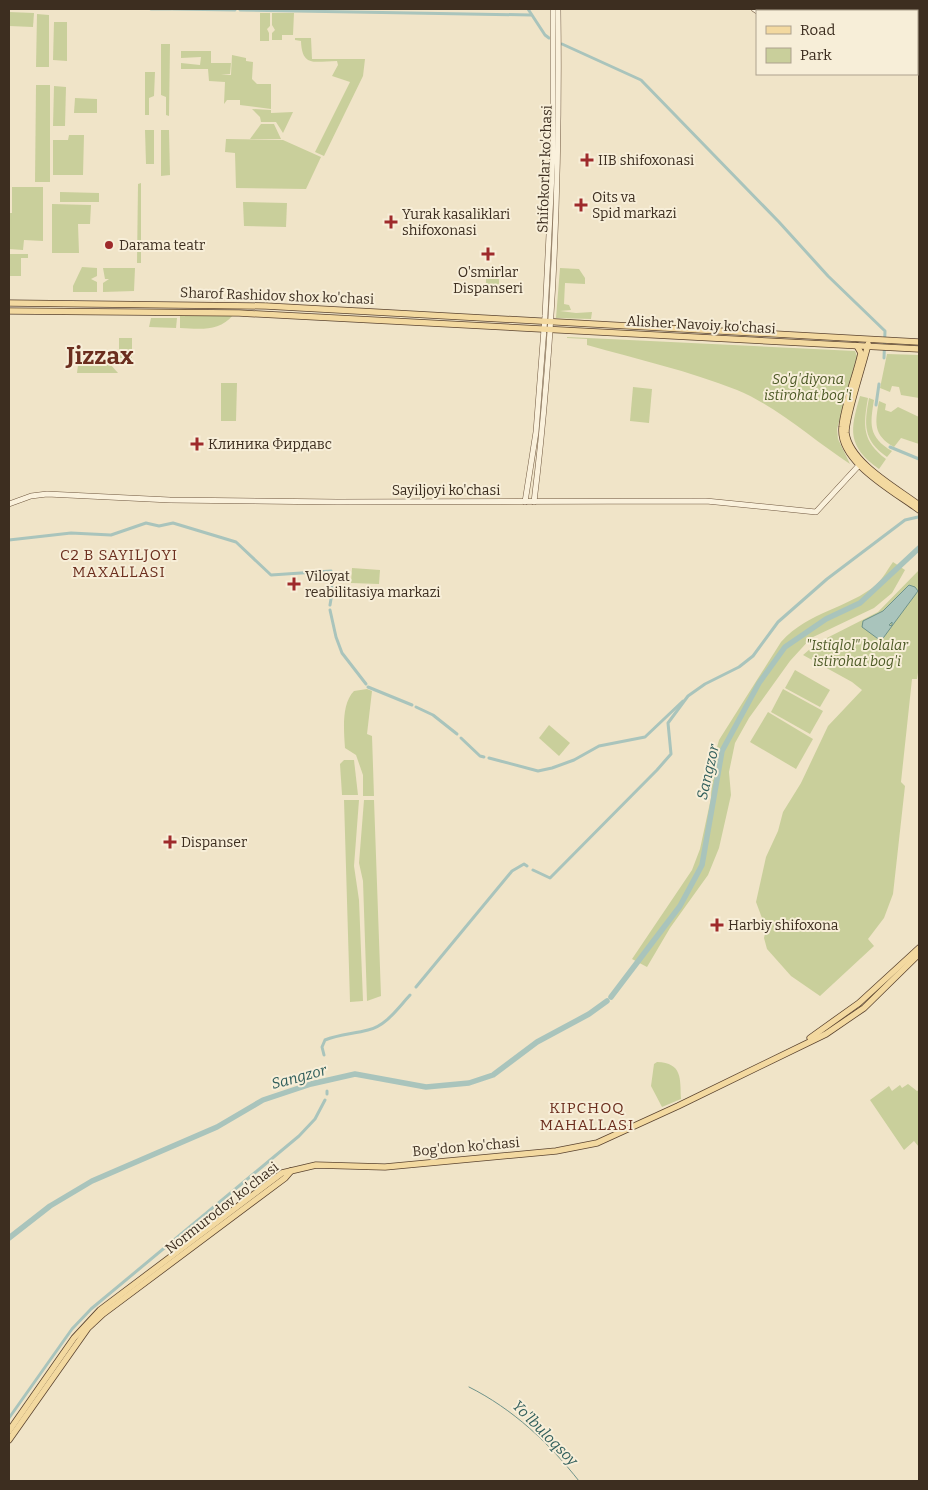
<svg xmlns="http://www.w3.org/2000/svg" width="928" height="1490" viewBox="0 0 928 1490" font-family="Bitter,serif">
  <rect width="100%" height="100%" fill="#f0e4c8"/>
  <!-- green -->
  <g fill="#c9cf9b">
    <polygon points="9,12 34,13 33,27 9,26"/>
    <polygon points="260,13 270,13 270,26 267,29 269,33 269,41 260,41"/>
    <polygon points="272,13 294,13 293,35 282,35 282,40 272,40 272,33 275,30 272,25"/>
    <polygon points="37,14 49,15 49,67 36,67"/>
    <polygon points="54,22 67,22 67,61 53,60"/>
    <path d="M295 38H311L312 59H365L363 76 324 156 315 152 350 82 332 76 338 65 337 61C315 61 302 68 301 41L295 40Z"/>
    <polygon points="161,44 170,44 169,116 166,115 166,97 161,95"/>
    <polygon points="181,51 211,51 211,63 231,63 230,74 221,75 231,75 232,55 246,58 246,61 253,62 252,79 257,84 271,84 271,109 240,105 240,100 227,100 224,104 225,82 209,81 208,69 181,69 181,63 200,65 201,57 181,58"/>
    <polygon points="145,72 155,72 154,96 149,98 149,115 145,115"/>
    <polygon points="36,85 50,85 50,182 35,182"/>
    <polygon points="54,86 66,87 65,126 53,126"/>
    <polygon points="75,98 97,99 97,113 74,113"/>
    <polygon points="252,109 271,110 271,113 293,112 283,133 276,122 261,122 260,117"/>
    <polygon points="261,124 274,124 281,139 250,139"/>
    <polygon points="145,130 154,130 154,164 146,164"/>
    <polygon points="161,130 169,130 170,175 161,176"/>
    <polygon points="69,135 84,135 83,175 53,175 53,140 68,140"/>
    <polygon points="226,139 283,140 321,157 306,189 236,188 235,153 225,152"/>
    <polygon points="141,183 141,263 137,263 138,184"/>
    <polygon points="12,187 43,187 43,241 24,240 23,250 9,249 9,213 12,213"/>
    <polygon points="60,192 99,193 99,202 60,202"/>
    <polygon points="243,202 287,203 286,227 244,226"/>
    <polygon points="52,204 91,205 90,224 78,224 79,253 52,253"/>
    <polygon points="9,254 28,254 28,258 21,258 21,276 9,276"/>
    <polygon points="82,267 97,268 97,276 91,279 97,282 97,292 73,292 73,286"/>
    <polygon points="103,268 135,268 134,291 103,292 103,283 109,279 105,279"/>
    <polygon points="560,268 579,269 585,278 585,284 565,283 564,304 569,305 571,310 560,311 576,313 592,312 591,319 556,318"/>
    <rect x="486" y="271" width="13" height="21"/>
    <path d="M180 315H233C219 332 200 329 180 328Z"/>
    <polygon points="151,318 177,318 176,328 149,327"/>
    <path d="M567 337 855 351 857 356 837 429 838 439 850 464C813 440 778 407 737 390 689 371 637 359 587 345V339L567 338Z"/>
    <rect x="119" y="338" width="13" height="20"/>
    <polygon points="887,354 919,355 919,398 901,395 899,387 892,386 890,392 880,388"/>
    <polygon points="110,364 118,373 77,373 78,365"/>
    <polygon points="221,383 237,383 236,421 221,421"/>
    <polygon points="633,387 652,389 649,423 630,421"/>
    <path d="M860 396 868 398C863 426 862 441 886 459L879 469C847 446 850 430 860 396Z"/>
    <path d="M869 398 874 400C870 424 868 437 892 451L887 457C863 440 864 425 869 398Z"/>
    <path d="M879 401 886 404 885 410 891 412 898 407 919 417V444L901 438 894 447C873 435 875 423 879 401Z"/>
    <path d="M893 562 905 570 892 593 874 608 811 638 790 661 749 718 735 743 729 772 731 795 719 848 708 875 670 928 647 967 632 959 692 870 700 849 711 798 712 766 719 740 781 642C810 610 848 609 877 584 883 578 888 569 893 562Z"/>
    <polygon points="352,568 380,570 379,584 351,583"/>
    <polygon points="919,570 919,666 917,679 912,679 901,782 905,786 893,894 884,918 868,939 874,946 820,996 791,976 767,949 764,938 766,929 756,902 766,857 778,831 783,812 801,783 828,726 862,690 852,682 803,655 817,643 878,612"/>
    <polygon points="795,670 830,690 820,707 785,688"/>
    <path d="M367 689 372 691 367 734 372 736 374 796H363V775L356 755 345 748C344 732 341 704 354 691Z"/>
    <polygon points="783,689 823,711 810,734 771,712"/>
    <polygon points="768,712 813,739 796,769 750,742"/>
    <polygon points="549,725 570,743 559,756 539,738"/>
    <polygon points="344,760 354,760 358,795 342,795 340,764"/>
    <polygon points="344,800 359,800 354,866 359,900 363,1001 350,1002"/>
    <polygon points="364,800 374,800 381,996 367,1001 363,881 359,863"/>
    <path d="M657 1062C683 1063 680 1079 681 1099L662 1107 651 1086 654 1064Z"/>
    <polygon points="908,1084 917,1091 919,1090 919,1147 914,1141 904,1150 870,1100 889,1086 892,1091 900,1085 902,1088"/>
  </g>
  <!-- water -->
  <polygon fill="#a9c4bc" stroke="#6f938a" points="909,585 915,587 918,591 892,626 892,622 889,625 892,626 881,641 862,627 863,621 883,611"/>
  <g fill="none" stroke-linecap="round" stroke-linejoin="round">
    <!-- stream -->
    <path stroke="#6f938a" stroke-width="1" d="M469 1387C513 1409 549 1443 579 1481"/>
    <!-- canal -->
    <g stroke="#a9c4bc" stroke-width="3">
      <polyline points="151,9 171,9"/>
      <polyline points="173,9 235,10"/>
      <polyline points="528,9 545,35 549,38"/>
      <polyline points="240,10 531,15"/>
      <polyline points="562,44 641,80 779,222 828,276 885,331 884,358"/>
      <polyline points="876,405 879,384"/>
      <polyline points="890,447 919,459"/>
      <polyline points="9,540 71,533 111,535 146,523 159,526 173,523 236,542 271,575 331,571 332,593 330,605"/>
      <polyline points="330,610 336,637 342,653 366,684"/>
      <polyline points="368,687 412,705"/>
      <polyline points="416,707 433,715 457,734"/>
      <polyline points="461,738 480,756 484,757"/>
      <polyline points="489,758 538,771 552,768 574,760 599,746 645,737 683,701"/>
      <polyline points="533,870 550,878 657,770 671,754 668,723 688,696 705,684 739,667 753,656 778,622 827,579 905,520 918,517"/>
      <polyline points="416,987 512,871 524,864 527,866"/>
      <path d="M324 1055 322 1047 325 1040C339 1034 353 1034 368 1030 386 1026 398 1008 410 995"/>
      <polyline points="327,1094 327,1091"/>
      <polyline points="9,1418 72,1329 91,1309 299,1136 315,1119 325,1100"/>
    </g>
    <!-- river -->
    <g stroke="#a9c4bc" stroke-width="5.5">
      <polyline points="611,997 680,906 702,865 722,751 759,683 785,647 826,619 860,603 919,548"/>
      <polyline points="9,1238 50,1206 92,1181 217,1127 263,1100 311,1084 355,1074 426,1087 469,1083 493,1075 537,1042 589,1014 607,1001"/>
    </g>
    <defs>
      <g id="secondary">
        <polyline points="754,9 757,11"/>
        <polyline points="763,9 768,11"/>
        <polyline points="917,17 919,17"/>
        <polyline points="525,502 536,432 545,316 553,153 553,9"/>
        <path d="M534 502C554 339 560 173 558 9"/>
        <polyline points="9,504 31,496 47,494 170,500 337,502 706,501 816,512 862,462"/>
      </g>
      <g id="primary">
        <polyline points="9,303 266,306 919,342"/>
        <polyline points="9,311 239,313 919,349"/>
        <path d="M868 344C864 363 845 418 846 433 850 463 897 488 919 505"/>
        <path d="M857 346 861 353C856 376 844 405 842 427 838 462 895 492 919 510"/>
        <polyline points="810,1038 859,1003 919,948"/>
        <polyline points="9,1431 74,1338 100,1310 282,1173 316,1165 385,1167 556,1151 597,1143 678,1106 826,1034 864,1008 919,954"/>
        <polyline points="9,1440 88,1328 103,1314 285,1178 291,1171"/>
      </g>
    </defs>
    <!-- secondary casing -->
    <use href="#secondary" stroke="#6f573f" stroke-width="6"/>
    <!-- primary casing -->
    <use href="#primary" stroke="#5b4430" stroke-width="7"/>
    <!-- secondary -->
    <use href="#secondary" stroke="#faf1dc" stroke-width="5"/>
    <!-- primary -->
    <use href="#primary" stroke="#f3d9a0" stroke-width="5.5"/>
  </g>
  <!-- markers -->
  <g fill="#9e2a2b" stroke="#f7eed8" stroke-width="2">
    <path d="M584.5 152.5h5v5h5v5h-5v5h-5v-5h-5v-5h5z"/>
    <path d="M578.5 197.5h5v5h5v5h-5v5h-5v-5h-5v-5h5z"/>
    <path d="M388.5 214.5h5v5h5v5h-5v5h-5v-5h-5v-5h5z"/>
    <circle cx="109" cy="245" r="5"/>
    <path d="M485.5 246.5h5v5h5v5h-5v5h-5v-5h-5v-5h5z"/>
    <path d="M194.5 436.5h5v5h5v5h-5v5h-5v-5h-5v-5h5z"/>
    <path d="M291.5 576.5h5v5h5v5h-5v5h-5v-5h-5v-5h5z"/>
    <path d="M167.5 834.5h5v5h5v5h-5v5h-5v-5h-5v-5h5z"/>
    <path d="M714.5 917.5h5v5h5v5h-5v5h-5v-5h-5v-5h5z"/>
  </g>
  <g text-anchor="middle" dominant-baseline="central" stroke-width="4" stroke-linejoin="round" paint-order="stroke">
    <!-- poi labels -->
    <g font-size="14" fill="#3d2e20" stroke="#f7eed8" text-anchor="start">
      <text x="598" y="160">IIB shifoxonasi</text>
      <text x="592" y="197">Oits va<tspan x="592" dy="16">Spid markazi</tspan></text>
      <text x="402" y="214">Yurak kasaliklari<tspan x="402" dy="16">shifoxonasi</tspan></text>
      <text x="119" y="245">Darama teatr</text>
      <text x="488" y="272" text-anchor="middle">O'smirlar<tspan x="488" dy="16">Dispanseri</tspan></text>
      <text x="208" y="444">Клиника Фирдавс</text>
      <text x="305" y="576">Viloyat<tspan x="305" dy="16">reabilitasiya markazi</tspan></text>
      <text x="181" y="842">Dispanser</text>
      <text x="728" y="925">Harbiy shifoxona</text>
    </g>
    <!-- street labels -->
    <g font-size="14" fill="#3d2e20" stroke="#f7eed8">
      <text transform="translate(545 169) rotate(-88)">Shifokorlar ko'chasi</text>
      <text transform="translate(277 296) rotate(2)">Sharof Rashidov shox ko'chasi</text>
      <text transform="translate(701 325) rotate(3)">Alisher Navoiy ko'chasi</text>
      <text x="446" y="490">Sayiljoyi ko'chasi</text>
      <text transform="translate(466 1147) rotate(-5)">Bog'don ko'chasi</text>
      <text transform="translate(222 1208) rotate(-38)">Normurodov ko'chasi</text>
    </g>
    <!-- park labels -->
    <g font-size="14" font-style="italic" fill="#4d5a26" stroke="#f7eed8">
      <text x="808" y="379">So'g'diyona<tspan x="808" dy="16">istirohat bog'i</tspan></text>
      <text x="857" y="645">"Istiqlol" bolalar<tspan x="857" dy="16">istirohat bog'i</tspan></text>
    </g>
    <!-- neighbourhood labels -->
    <g font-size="15" letter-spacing="1" fill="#6b2e1e" stroke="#f7eed8">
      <text x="119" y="555">C2 B SAYILJOYI<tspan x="119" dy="17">MAXALLASI</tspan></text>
      <text x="587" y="1108">KIPCHOQ<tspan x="587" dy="17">MAHALLASI</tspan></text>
    </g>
    <!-- water labels -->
    <g font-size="15" font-style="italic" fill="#2f5d5a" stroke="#f7eed8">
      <text transform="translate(708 772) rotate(-77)">Sangzor</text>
      <text transform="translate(299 1077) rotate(-15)">Sangzor</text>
      <text transform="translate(545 1433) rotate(45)">Yo'lbuloqsoy</text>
    </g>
    <!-- town labels -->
    <g font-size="24" font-weight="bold" fill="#6b2e1e" stroke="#f7eed8">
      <text x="100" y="356">Jizzax</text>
    </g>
  </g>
  <!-- border -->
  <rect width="928" height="1490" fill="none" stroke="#3d2e20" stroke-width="20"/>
  <!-- legend -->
  <rect x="756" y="10" width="162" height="65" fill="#f7eed8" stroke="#ada18e"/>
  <rect x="766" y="26" width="25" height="8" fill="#f3d9a0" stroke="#ada18e"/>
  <text x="800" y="35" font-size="15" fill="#3d2e20">Road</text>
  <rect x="766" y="48" width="25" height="15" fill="#c9cf9b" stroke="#ada18e"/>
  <text x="800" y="60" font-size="15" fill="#3d2e20">Park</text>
</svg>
